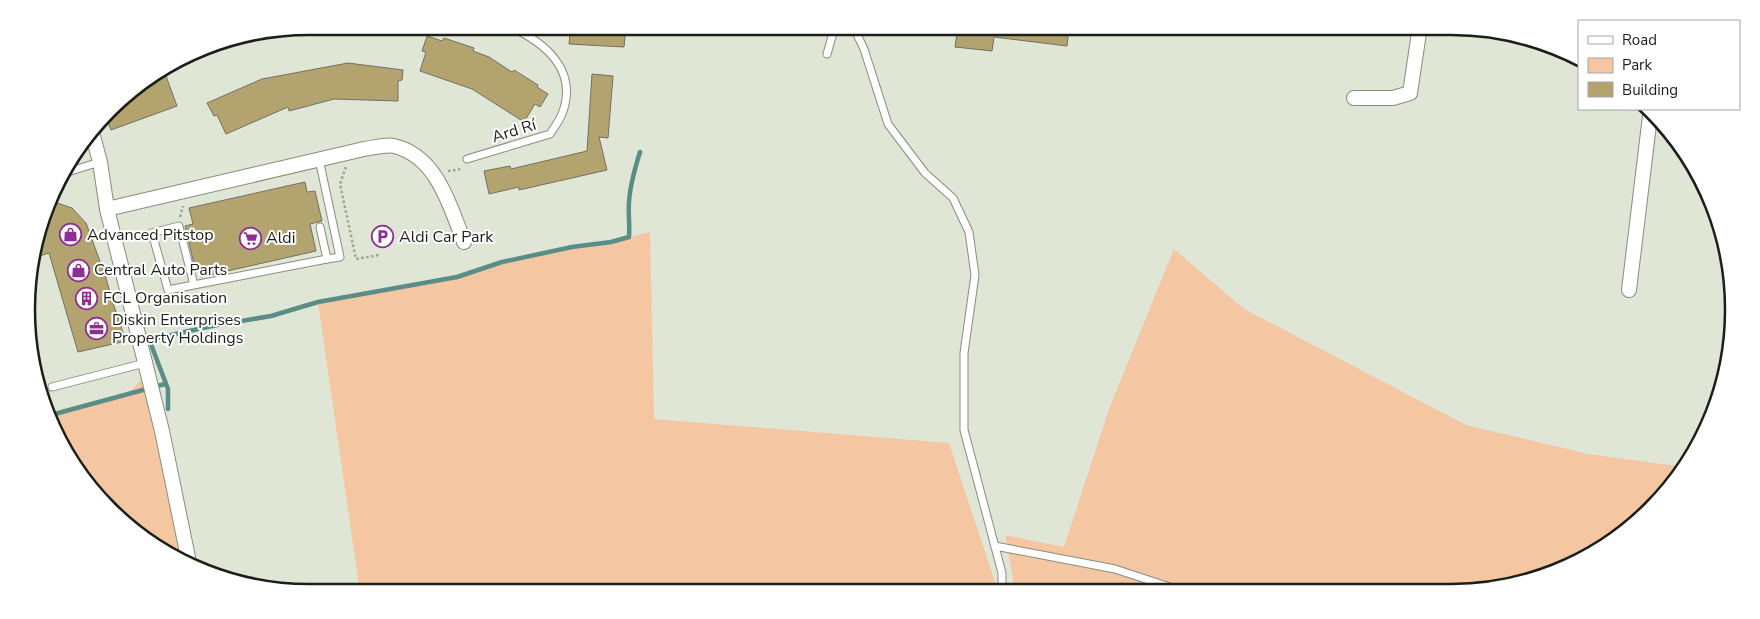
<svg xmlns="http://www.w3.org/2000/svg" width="1760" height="619" viewBox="0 0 1760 619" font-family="'Nunito Sans',sans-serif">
  <rect width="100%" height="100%" fill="#dfe6d6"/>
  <!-- green -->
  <g fill="#f4c6a1">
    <polygon points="650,232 654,419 949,443 997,588 1002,591 360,593 318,302 457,277 502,262 611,242"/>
    <polygon points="1174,249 1244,309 1466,425 1588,454 1683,467 1637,522 1576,564 1488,590 1015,591 1005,535 1064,547 1109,409"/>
    <polygon points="144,377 165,469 181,558 152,545 74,467 51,415 127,395"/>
  </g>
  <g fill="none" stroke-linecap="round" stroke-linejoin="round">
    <!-- stream -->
    <g stroke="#5a8d87" stroke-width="4.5">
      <path d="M168 409V389L152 347 151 343 153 339 212 326 271 316 318 302 457 277 502 262 572 247 611 242 629 237C630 225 628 214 629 202 630 185 635 168 640 152"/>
      <polyline points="51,415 165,384"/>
    </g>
  </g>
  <!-- building -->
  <g fill="#b3a46f" stroke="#746f61">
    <polygon points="571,26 626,26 624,47 569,44"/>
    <polygon points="958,26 1069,26 1067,46 994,37 992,51 955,47"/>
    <polygon points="427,36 442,41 444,38 474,48 473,51 489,57 512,72 514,70 538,85 537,87 548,94 540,107 535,104 524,122 472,89 420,71 426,52 422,51"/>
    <polygon points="348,63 403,70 402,80 398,81 398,101 334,99 289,111 288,107 226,134 217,115 214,116 207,103 262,79"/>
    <polygon points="592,74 613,76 608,138 599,137 607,170 519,190 519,187 489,194 484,171 510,166 511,169 587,151"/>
    <polygon points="166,76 177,106 111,130 106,118 123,97 143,84"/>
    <polygon points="305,182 307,192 315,191 322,221 310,224 316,251 201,277 198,268 195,268 185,226 193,224 189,208"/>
    <polygon points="51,201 72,208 86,223 106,278 113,303 126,341 78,352 49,253 33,258"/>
  </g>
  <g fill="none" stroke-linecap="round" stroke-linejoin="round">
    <defs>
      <g id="service">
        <polyline points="853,26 864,49 888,124 925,173 953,198 969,232 975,275 964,353 964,430 1002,573 1002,591"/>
        <polyline points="827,54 835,26"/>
        <path d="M467 159 550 134C554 128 559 121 562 114 579 70 545 42 508 26"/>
        <polyline points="64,173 100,162"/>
        <polyline points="320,227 327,259"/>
        <polyline points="194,285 179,226 152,233 168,290 327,259 340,257 319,159"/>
        <polyline points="52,387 145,363"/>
        <polyline points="995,546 1115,569 1182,591"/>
      </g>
      <g id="minor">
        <polyline points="1354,98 1393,98 1410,93 1420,26"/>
        <polyline points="93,136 100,162 107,209 162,431 189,562"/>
        <path d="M107 209 364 149C373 148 386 144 394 146 437 156 450 206 464 242"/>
        <polyline points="1629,290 1650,116"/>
      </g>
    </defs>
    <!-- service casing -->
    <use href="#service" stroke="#878d7e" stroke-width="9"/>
    <!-- minor casing -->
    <use href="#minor" stroke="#878d7e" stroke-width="16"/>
    <!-- path -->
    <g stroke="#9ca295" stroke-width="2.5" stroke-dasharray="2.5 2.5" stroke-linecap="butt">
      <polyline points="346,167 340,184 356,259 379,255"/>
      <polyline points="448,171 462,169"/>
      <polyline points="180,217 183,206"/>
    </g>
    <!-- service -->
    <use href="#service" stroke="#fff" stroke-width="7"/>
    <!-- minor -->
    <use href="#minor" stroke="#fff" stroke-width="14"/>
  </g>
  <!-- icons -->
  <defs>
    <symbol id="shop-ring" viewBox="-11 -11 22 22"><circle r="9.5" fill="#fff" stroke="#8f2d95" stroke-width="1.5"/><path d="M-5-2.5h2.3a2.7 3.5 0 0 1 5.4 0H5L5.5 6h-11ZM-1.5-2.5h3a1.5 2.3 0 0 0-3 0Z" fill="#8f2d95"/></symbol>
    <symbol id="parking-ring" viewBox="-11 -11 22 22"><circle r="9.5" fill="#fff" stroke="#8f2d95" stroke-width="1.5"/><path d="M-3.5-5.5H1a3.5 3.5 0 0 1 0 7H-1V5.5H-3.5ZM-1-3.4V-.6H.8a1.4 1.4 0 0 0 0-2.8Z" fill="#8f2d95"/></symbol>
    <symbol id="supermarket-ring" viewBox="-11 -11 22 22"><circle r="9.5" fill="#fff" stroke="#8f2d95" stroke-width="1.5"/><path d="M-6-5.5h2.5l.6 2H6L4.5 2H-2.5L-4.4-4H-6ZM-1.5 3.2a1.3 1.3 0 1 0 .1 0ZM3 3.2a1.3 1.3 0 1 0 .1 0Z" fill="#8f2d95"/></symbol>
    <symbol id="building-ring" viewBox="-11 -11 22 22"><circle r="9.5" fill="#fff" stroke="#8f2d95" stroke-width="1.5"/><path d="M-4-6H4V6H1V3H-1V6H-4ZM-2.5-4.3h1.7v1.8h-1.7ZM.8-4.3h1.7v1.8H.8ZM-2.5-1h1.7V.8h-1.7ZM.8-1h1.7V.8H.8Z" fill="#8f2d95"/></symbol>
    <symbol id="office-ring" viewBox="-11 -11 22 22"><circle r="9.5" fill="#fff" stroke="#8f2d95" stroke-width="1.5"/><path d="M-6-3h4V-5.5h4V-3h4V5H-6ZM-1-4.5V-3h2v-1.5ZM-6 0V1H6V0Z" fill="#8f2d95"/></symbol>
  </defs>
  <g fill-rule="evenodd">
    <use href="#shop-ring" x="58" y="222" width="25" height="25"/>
    <use href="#parking-ring" x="370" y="224" width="25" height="25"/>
    <use href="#supermarket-ring" x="238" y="226" width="25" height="25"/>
    <use href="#shop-ring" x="66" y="258" width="25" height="25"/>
    <use href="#building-ring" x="74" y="286" width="25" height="25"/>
    <use href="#office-ring" x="84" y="316" width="25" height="25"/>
  </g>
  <g text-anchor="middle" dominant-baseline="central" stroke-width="4" stroke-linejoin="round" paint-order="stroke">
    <!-- street labels -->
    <g font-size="16" fill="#1c1e18" stroke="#fff">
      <text transform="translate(514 131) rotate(-17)">Ard Rí</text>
    </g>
    <!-- poi labels -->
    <g font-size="16" fill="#1c1e18" stroke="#fff" text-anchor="start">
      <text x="87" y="235">Advanced Pitstop</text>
      <text x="399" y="237">Aldi Car Park</text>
      <text x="266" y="238">Aldi</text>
      <text x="94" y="270">Central Auto Parts</text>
      <text x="103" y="298">FCL Organisation</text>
      <text x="112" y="320">Diskin Enterprises<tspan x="112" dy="18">Property Holdings</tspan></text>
    </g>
  </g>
  <!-- crop -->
  <path d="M0 0H1760V619H0ZM309 35H1451A274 274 0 0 1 1725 309V310A274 274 0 0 1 1451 584H309A274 274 0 0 1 35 310V309A274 274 0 0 1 309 35Z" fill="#fff" fill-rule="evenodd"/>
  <path fill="none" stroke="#1c1e18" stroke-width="2.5" d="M309 35H1451A274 274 0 0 1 1725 309V310A274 274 0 0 1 1451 584H309A274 274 0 0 1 35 310V309A274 274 0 0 1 309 35Z"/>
  <!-- legend -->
  <rect x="1578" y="20" width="162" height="90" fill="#ffffff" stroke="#a4a5a3"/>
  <rect x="1588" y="36" width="25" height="8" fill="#ffffff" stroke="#a4a5a3"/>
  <text x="1622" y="45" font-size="15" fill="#1c1e18">Road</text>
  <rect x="1588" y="58" width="25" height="15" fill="#f4c6a1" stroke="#a4a5a3"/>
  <text x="1622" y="70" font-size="15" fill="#1c1e18">Park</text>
  <rect x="1588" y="82" width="25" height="15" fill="#b3a46f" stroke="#a4a5a3"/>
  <text x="1622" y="95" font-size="15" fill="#1c1e18">Building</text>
</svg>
